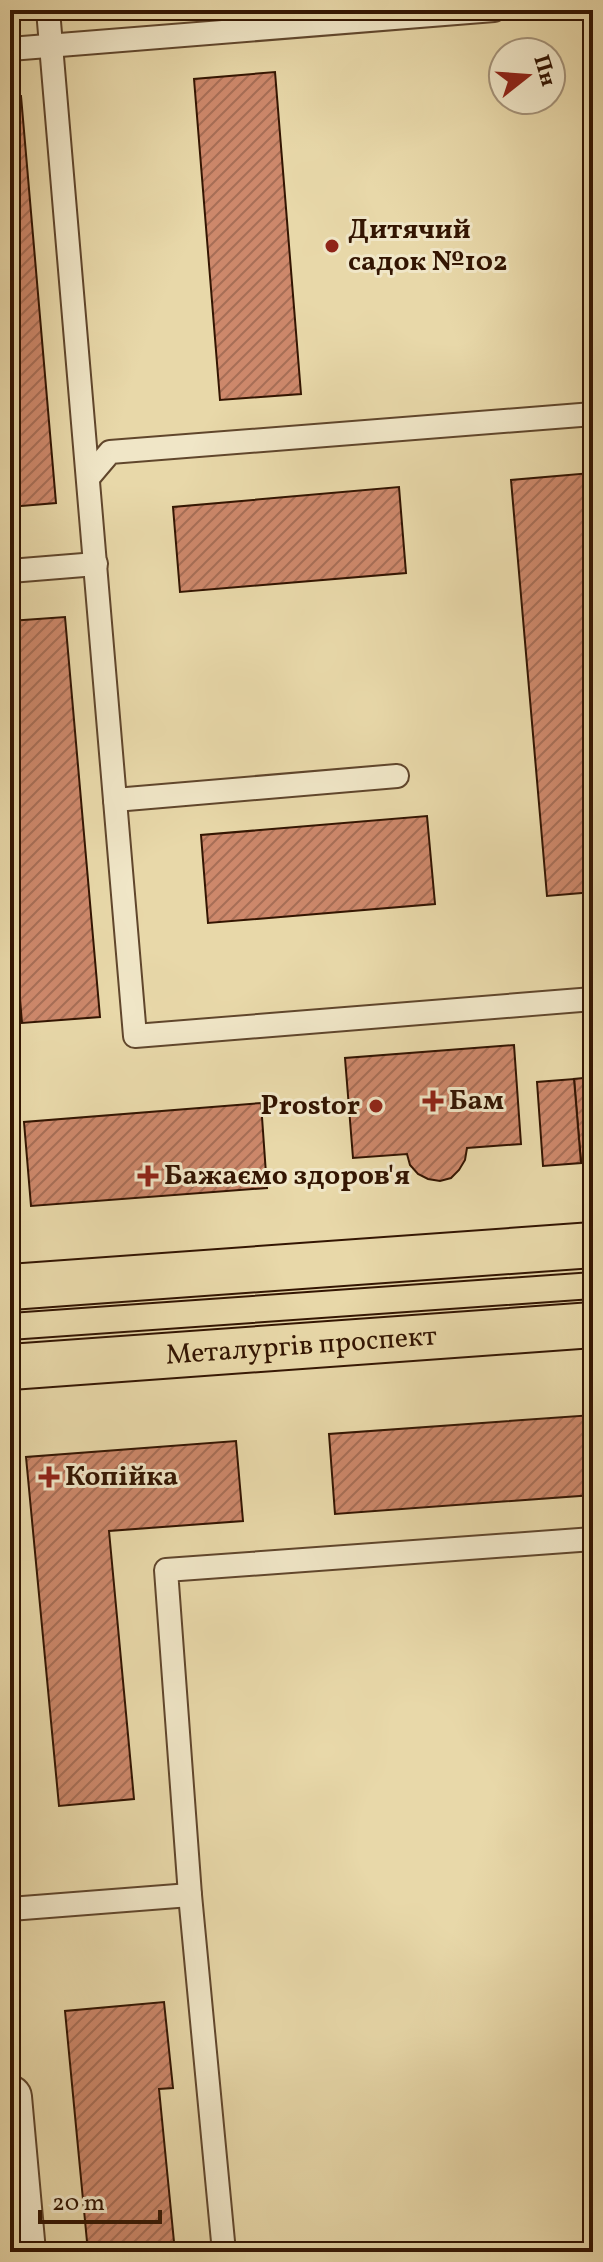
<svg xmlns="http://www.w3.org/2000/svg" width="603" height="2262" viewBox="0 0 603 2262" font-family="Vollkorn,serif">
  <defs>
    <pattern id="building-hatch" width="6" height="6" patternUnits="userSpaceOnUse" patternTransform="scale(2)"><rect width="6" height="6" fill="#cd886b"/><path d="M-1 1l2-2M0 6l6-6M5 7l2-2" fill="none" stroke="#a76e56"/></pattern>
  </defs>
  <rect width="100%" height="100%" fill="#e8d8a9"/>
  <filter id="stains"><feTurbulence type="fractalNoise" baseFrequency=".0025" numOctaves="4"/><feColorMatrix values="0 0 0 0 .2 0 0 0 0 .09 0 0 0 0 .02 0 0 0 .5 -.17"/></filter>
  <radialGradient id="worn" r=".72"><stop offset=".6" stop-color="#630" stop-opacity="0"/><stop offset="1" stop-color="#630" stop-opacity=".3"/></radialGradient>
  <!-- building -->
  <g fill="url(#building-hatch)" stroke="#331502" stroke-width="2">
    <polygon points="275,72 301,394 220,400 194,79"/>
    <polygon points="21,96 56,503 10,507 10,97"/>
    <polygon points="591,473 593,501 593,892 547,896 511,480"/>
    <polygon points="399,487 406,573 180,592 173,507"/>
    <polygon points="65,617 100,1017 22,1023 10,879 10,621"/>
    <polygon points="427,816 435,904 208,923 201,835"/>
    <polygon points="514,1045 521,1144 467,1148 465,1160 459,1170 451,1178 440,1181 428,1179 418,1174 410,1165 407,1154 353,1158 345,1058"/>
    <polygon points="593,1077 593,1162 581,1163 574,1079"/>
    <polygon points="574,1079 581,1163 543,1166 537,1082"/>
    <polygon points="261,1103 267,1188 31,1206 24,1122"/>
    <polygon points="593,1415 593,1495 335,1514 329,1434"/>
    <polygon points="236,1441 243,1521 109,1531 134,1799 59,1806 26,1457"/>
    <polygon points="164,2002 173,2088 159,2089 175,2252 88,2252 65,2011"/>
  </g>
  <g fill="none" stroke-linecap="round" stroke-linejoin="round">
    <defs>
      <g id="lane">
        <polyline points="48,10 135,1036 593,999"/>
        <polyline points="10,49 494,10"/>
        <polyline points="88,478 110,452 593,414"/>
        <polyline points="10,571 96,564"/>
        <polyline points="115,800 397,776"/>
        <polyline points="10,1909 190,1895"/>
        <polyline points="224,2252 190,1895 166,1570 593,1539"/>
      </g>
      <polyline id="street" points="10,2097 24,2252"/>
      <g id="primary">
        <polyline points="10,1287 593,1245"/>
        <path id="s1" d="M10 1367 593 1325"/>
      </g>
    </defs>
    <!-- lane casing -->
    <use href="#lane" stroke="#60462c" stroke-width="26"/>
    <!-- street casing -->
    <use href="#street" stroke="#60462c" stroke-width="46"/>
    <!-- primary casing -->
    <use href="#primary" stroke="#331502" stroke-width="48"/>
    <!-- lane -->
    <use href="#lane" stroke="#f0e6c7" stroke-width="22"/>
    <!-- street -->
    <use href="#street" stroke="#f0e6c7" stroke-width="42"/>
    <!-- primary -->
    <use href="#primary" stroke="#e8d8a9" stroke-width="44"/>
    <!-- tram -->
    <g stroke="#331502" stroke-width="2">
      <polyline points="10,1313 593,1272"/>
      <polyline points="10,1340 593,1299"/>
    </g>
  </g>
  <!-- markers -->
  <g fill="#8f2418" stroke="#f0e6c7" stroke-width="3">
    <circle cx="332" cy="246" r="8"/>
    <path d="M429 1089h8v8h8v8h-8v8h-8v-8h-8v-8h8z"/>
    <circle cx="376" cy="1106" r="8"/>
    <path d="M144 1164h8v8h8v8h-8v8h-8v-8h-8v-8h8z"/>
    <path d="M45 1465h8v8h8v8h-8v8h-8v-8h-8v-8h8z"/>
  </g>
  <g text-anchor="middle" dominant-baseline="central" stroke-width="6" stroke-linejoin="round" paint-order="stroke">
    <!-- poi labels -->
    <g font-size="28" font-weight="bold" fill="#331502" stroke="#f0e6c7" text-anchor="start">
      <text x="348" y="230">Дитячий<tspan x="348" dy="32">садок №102</tspan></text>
      <text x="449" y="1101">Бам</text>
      <text x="360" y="1106" text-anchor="end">Prostor</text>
      <text x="164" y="1176">Бажаємо здоров'я</text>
      <text x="65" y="1477">Копійка</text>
    </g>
    <!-- street labels -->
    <g font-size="28" fill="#331502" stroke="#f0e6c7">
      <text stroke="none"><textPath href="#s1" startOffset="292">Металургів проспект</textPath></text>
    </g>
  </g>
  <!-- margin -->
  <rect width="603" height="2262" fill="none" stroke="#e8d8a9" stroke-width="40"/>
  <rect x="12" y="12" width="579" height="2238" fill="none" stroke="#331502" stroke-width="4"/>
  <rect x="20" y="20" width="563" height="2222" fill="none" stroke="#331502" stroke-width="2"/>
  <!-- north arrow -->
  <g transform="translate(527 76) rotate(73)"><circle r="38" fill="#f0e6c7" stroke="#a49278" stroke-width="2"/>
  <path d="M0-6L14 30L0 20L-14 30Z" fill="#8f2418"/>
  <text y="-12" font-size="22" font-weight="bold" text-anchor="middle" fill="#331502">Пн</text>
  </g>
  <!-- scale -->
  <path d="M40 2210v12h120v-12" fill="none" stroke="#331502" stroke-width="4"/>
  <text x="52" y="2210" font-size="24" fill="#331502" stroke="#f0e6c7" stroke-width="6" paint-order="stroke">20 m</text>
  <rect width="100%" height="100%" filter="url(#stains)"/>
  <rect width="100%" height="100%" fill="url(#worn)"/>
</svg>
